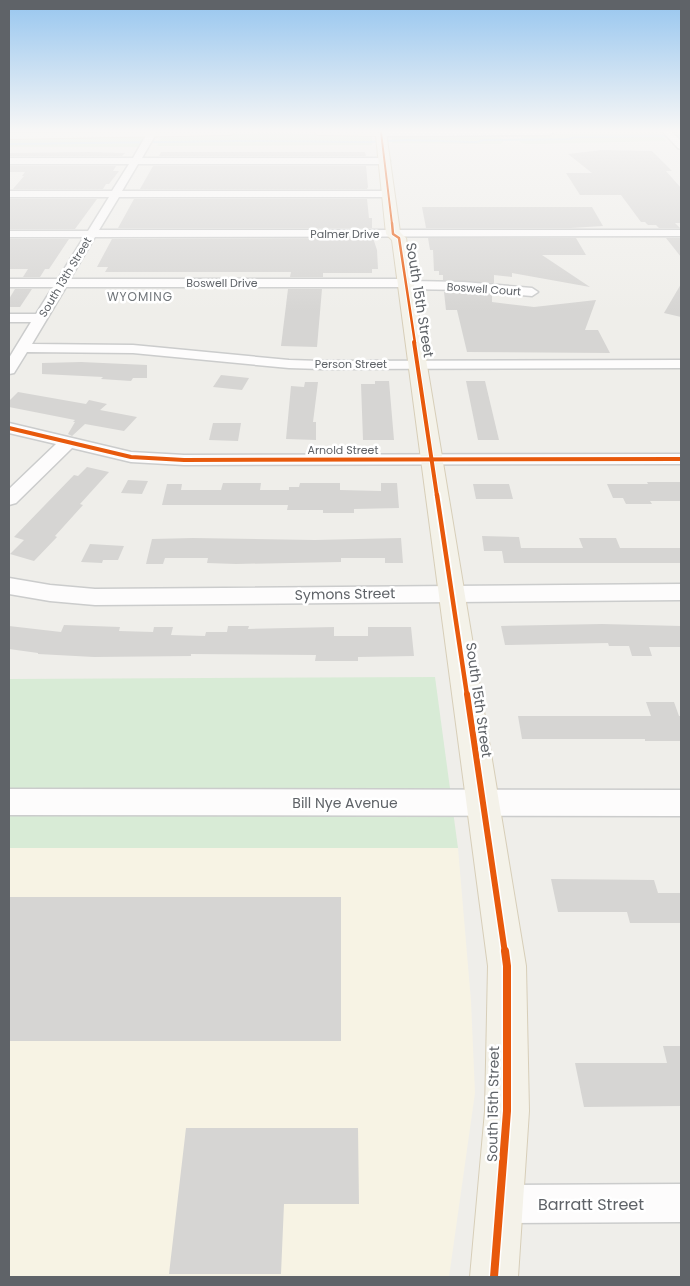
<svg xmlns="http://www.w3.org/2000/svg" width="690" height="1286" viewBox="0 0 690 1286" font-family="Poppins,sans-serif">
  <rect width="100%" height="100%" fill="#efeeea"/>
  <!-- commercial -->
  <polygon fill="#f7f3e4" points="9,848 458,848 471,1001 475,1093 449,1277 9,1277"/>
  <!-- green -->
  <g fill="#d8ebd6">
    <polygon points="277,133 369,136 372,137 372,145 157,146 162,137 167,135"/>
    <polygon points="656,133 661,135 667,141 527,144 521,143 519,139 525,136"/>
    <polygon points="141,136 143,138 138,147 9,147 9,138"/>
    <polygon points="397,136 493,136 501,137 503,142 500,144 392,143 392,137"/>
    <polygon points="435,677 458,848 9,848 9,679"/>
  </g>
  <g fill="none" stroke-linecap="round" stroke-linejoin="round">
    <!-- stream -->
    <polyline stroke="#bfe0f9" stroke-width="2" points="9,144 238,141 368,142 406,140 476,142 484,140 569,139 576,137 681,136"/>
  </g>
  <!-- building -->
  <g fill="#d6d5d3">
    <polygon points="602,150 652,151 672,171 666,171 681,188 681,223 675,223 680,228 659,228 656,225 648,225 645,222 641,222 621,195 580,195 566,173 592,173 568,154"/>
    <polygon points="161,152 365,152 366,156 159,156"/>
    <polygon points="9,153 89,152 125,153 122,156 9,156"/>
    <polygon points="9,166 116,166 113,171 119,171 109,184 106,184 103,189 13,189 24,176 22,176 25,172 9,172"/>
    <polygon points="153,166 366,166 368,187 367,189 140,189"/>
    <polygon points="9,199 97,199 75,229 9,229"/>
    <polygon points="134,199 367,199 369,218 372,218 372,228 118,228"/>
    <polygon points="422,207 592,207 603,226 571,228 426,228"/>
    <polygon points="373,238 377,250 378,269 372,269 372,273 323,273 323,277 290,277 291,272 105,272 108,267 97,267 112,239"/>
    <polygon points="428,238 576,238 586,255 542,255 590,287 512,273 512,277 494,275 494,283 443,280 443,275 439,275 439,271 434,271 433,250 430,250"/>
    <polygon points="666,238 681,238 681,257"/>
    <polygon points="9,239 69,239 49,269 45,269 40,277 23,277 28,269 9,269"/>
    <polygon points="681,284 681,317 664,313"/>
    <polygon points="15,289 32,289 20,307 9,307 9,299"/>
    <polygon points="288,289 322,289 317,347 281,346"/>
    <polygon points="444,292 492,294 492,302 534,307 596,300 585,330 598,330 610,353 467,352 457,310 446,310"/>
    <polygon points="81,362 147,365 147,378 133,378 131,381 101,379 103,377 42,374 42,363"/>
    <polygon points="221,375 249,378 242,390 213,387"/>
    <polygon points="375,381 389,381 394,440 363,440 361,384 375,384"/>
    <polygon points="466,381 485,381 499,440 478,440"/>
    <polygon points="305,382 318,382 313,422 316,422 316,440 286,439 291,386 304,387"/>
    <polygon points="18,392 86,404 89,400 107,404 100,410 137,417 124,431 85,424 72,436 68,434 75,422 73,422 75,420 9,407 9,401"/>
    <polygon points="213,423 241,423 238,441 209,440"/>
    <polygon points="87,467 109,472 80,504 83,505 55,536 57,537 34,561 10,554 24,540 14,537 74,475 78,476"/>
    <polygon points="128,480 148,481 142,494 121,493"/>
    <polygon points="647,482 681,482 681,501 650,501 652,504 626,504 623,498 613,498 607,484 648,484"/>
    <polygon points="223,483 261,483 260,490 289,490 289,487 299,487 300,483 340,483 340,490 381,491 381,483 397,483 399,508 354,509 354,513 323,513 323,510 287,510 288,505 162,505 167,484 182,484 181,490 221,490"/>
    <polygon points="473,484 509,484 513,499 476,499"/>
    <polygon points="482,536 519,537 521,548 583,548 579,538 616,538 620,548 681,548 681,563 504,563 502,551 484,551"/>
    <polygon points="193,538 315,540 401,538 403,563 385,563 385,558 341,558 341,562 236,564 207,563 208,558 165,558 163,564 146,564 152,539"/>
    <polygon points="90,544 124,546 118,560 103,560 102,563 81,562"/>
    <polygon points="602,624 681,626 681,647 649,647 652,656 632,656 629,646 609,646 608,643 505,645 501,626"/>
    <polygon points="64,625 120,627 119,631 153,632 154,627 173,627 171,635 205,636 206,632 227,632 228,626 249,626 248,629 334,627 334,636 368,636 368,627 411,627 414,656 358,657 358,661 315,661 316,655 191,654 191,656 94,657 38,654 38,653 9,649 9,626 61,632"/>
    <polygon points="646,702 674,702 679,716 681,716 681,741 645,741 645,739 522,739 518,716 651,716"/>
    <polygon points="551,879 654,880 658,893 681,893 681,923 630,923 627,912 558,912"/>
    <rect x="9" y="897" width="332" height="144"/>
    <polygon points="663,1046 681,1046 681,1106 584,1107 575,1063 667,1063"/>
    <polygon points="186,1128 358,1128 359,1204 284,1204 281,1274 169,1274"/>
  </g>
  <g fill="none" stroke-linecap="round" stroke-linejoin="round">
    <defs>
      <g id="minor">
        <polygon points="148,132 157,132 142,158 385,158 390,161 385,164 138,164 122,191 388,191 393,194 388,197 119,197 99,230 681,230 681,236 95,237 70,279 406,279 411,281 464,282 532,288 538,292 532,296 464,290 406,289 401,287 66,287 32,344 133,345 289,360 321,361 681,360 681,368 321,369 289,368 133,353 27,352 14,373 9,374 9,358 31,322 9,322 9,314 36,314 53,287 9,287 9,279 58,279 84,237 9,237 9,231 88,231 109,197 9,197 9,191 112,191 129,164 9,164 9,158 133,158"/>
        <polygon points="377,132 553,132 549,135 381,136"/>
        <polygon points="663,132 672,132 681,141 681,149 678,148"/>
        <polygon points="9,423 131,452 184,455 681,454 681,464 184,465 131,462 72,448 16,503 9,505 9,489 56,444 9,433"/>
        <polygon points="9,578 50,585 95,589 681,584 681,600 95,605 50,601 9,594"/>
        <polygon points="9,789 681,790 681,816 9,815"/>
        <polygon points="681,1184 681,1222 501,1223 488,1217 482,1204 488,1191 501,1185"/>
      </g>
      <g id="major">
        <polygon points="236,132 231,135 9,139 9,133"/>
        <polygon points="313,132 386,132 400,232 406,238 526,966 529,1111 518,1277 470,1277 485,1111 488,966 392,240 386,234 376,136 318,135"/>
      </g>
    </defs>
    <!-- minor casing -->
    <use href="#minor" stroke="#cbcccc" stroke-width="3"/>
    <!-- major casing -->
    <use href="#major" stroke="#d7ceb8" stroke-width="2"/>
    <!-- minor -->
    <use href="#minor" fill="#fdfcfc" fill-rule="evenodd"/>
    <!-- major -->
    <use href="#major" fill="#f4f2e9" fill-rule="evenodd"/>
    <defs>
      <polyline id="cycleway-far5" points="381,132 392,224"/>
      <polyline id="cycleway-far4" points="392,223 393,234 399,238 415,343"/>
      <g id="cycleway-far3">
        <polyline points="414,342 437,496"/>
        <polyline points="9,428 131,457 184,460 681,459"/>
      </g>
      <polyline id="cycleway-far2" points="437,495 467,695"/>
      <polyline id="cycleway-far1" points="467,694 505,953"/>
      <polyline id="cycleway" points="494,1277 507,1111 507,966 505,951"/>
    </defs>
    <!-- cycleway-far5 casing -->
    <use href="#cycleway-far5" stroke="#fff" stroke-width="3"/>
    <!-- cycleway-far4 casing -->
    <use href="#cycleway-far4" stroke="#fff" stroke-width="4.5"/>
    <!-- cycleway-far3 casing -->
    <use href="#cycleway-far3" stroke="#fff" stroke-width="6"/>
    <!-- cycleway-far2 casing -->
    <use href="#cycleway-far2" stroke="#fff" stroke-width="8"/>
    <!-- cycleway-far1 casing -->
    <use href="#cycleway-far1" stroke="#fff" stroke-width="9"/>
    <!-- cycleway casing -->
    <use href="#cycleway" stroke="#fff" stroke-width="11"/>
    <!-- cycleway-far5 -->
    <use href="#cycleway-far5" stroke="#e8590c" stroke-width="2"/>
    <!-- cycleway-far4 -->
    <use href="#cycleway-far4" stroke="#e8590c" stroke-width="2.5"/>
    <!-- cycleway-far3 -->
    <use href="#cycleway-far3" stroke="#e8590c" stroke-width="4"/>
    <!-- cycleway-far2 -->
    <use href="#cycleway-far2" stroke="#e8590c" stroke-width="4.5"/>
    <!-- cycleway-far1 -->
    <use href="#cycleway-far1" stroke="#e8590c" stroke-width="6"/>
    <!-- cycleway -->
    <use href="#cycleway" stroke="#e8590c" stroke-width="8"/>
  </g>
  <!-- sky -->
  <linearGradient id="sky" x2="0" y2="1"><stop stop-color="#97c6ef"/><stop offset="0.42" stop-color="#f8f7f6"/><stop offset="1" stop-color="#f8f7f6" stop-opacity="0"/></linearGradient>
  <rect width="690" height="312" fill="url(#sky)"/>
  <g text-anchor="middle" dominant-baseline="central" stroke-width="5" stroke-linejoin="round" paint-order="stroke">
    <!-- far-street labels -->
    <g font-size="11" fill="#5f6368" stroke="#fff">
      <text x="345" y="234">Palmer Drive</text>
      <text transform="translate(65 277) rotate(-59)">South 13th Street</text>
      <text x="222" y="283">Boswell Drive</text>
      <text transform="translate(484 289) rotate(4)">Boswell Court</text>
      <text x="351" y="364">Person Street</text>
      <text x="343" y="450">Arnold Street</text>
    </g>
    <!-- far-neighbourhood labels -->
    <g font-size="12" letter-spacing="1" fill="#70757a" stroke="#fff">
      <text x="140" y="296">WYOMING</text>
    </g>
    <!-- street labels -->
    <g font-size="14" fill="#5f6368" stroke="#fff">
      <text transform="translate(420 300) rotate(81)">South 15th Street</text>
      <text transform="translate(345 594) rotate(-1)">Symons Street</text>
      <text transform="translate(479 700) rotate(82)">South 15th Street</text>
      <text x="345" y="803">Bill Nye Avenue</text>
      <text transform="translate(493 1104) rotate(-89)">South 15th Street</text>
    </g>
    <!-- near-street labels -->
    <g font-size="16" fill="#5f6368" stroke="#fff">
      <text x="591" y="1204">Barratt Street</text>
    </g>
  </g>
  <!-- border -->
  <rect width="690" height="1286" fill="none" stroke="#5f6368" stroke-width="20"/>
</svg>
